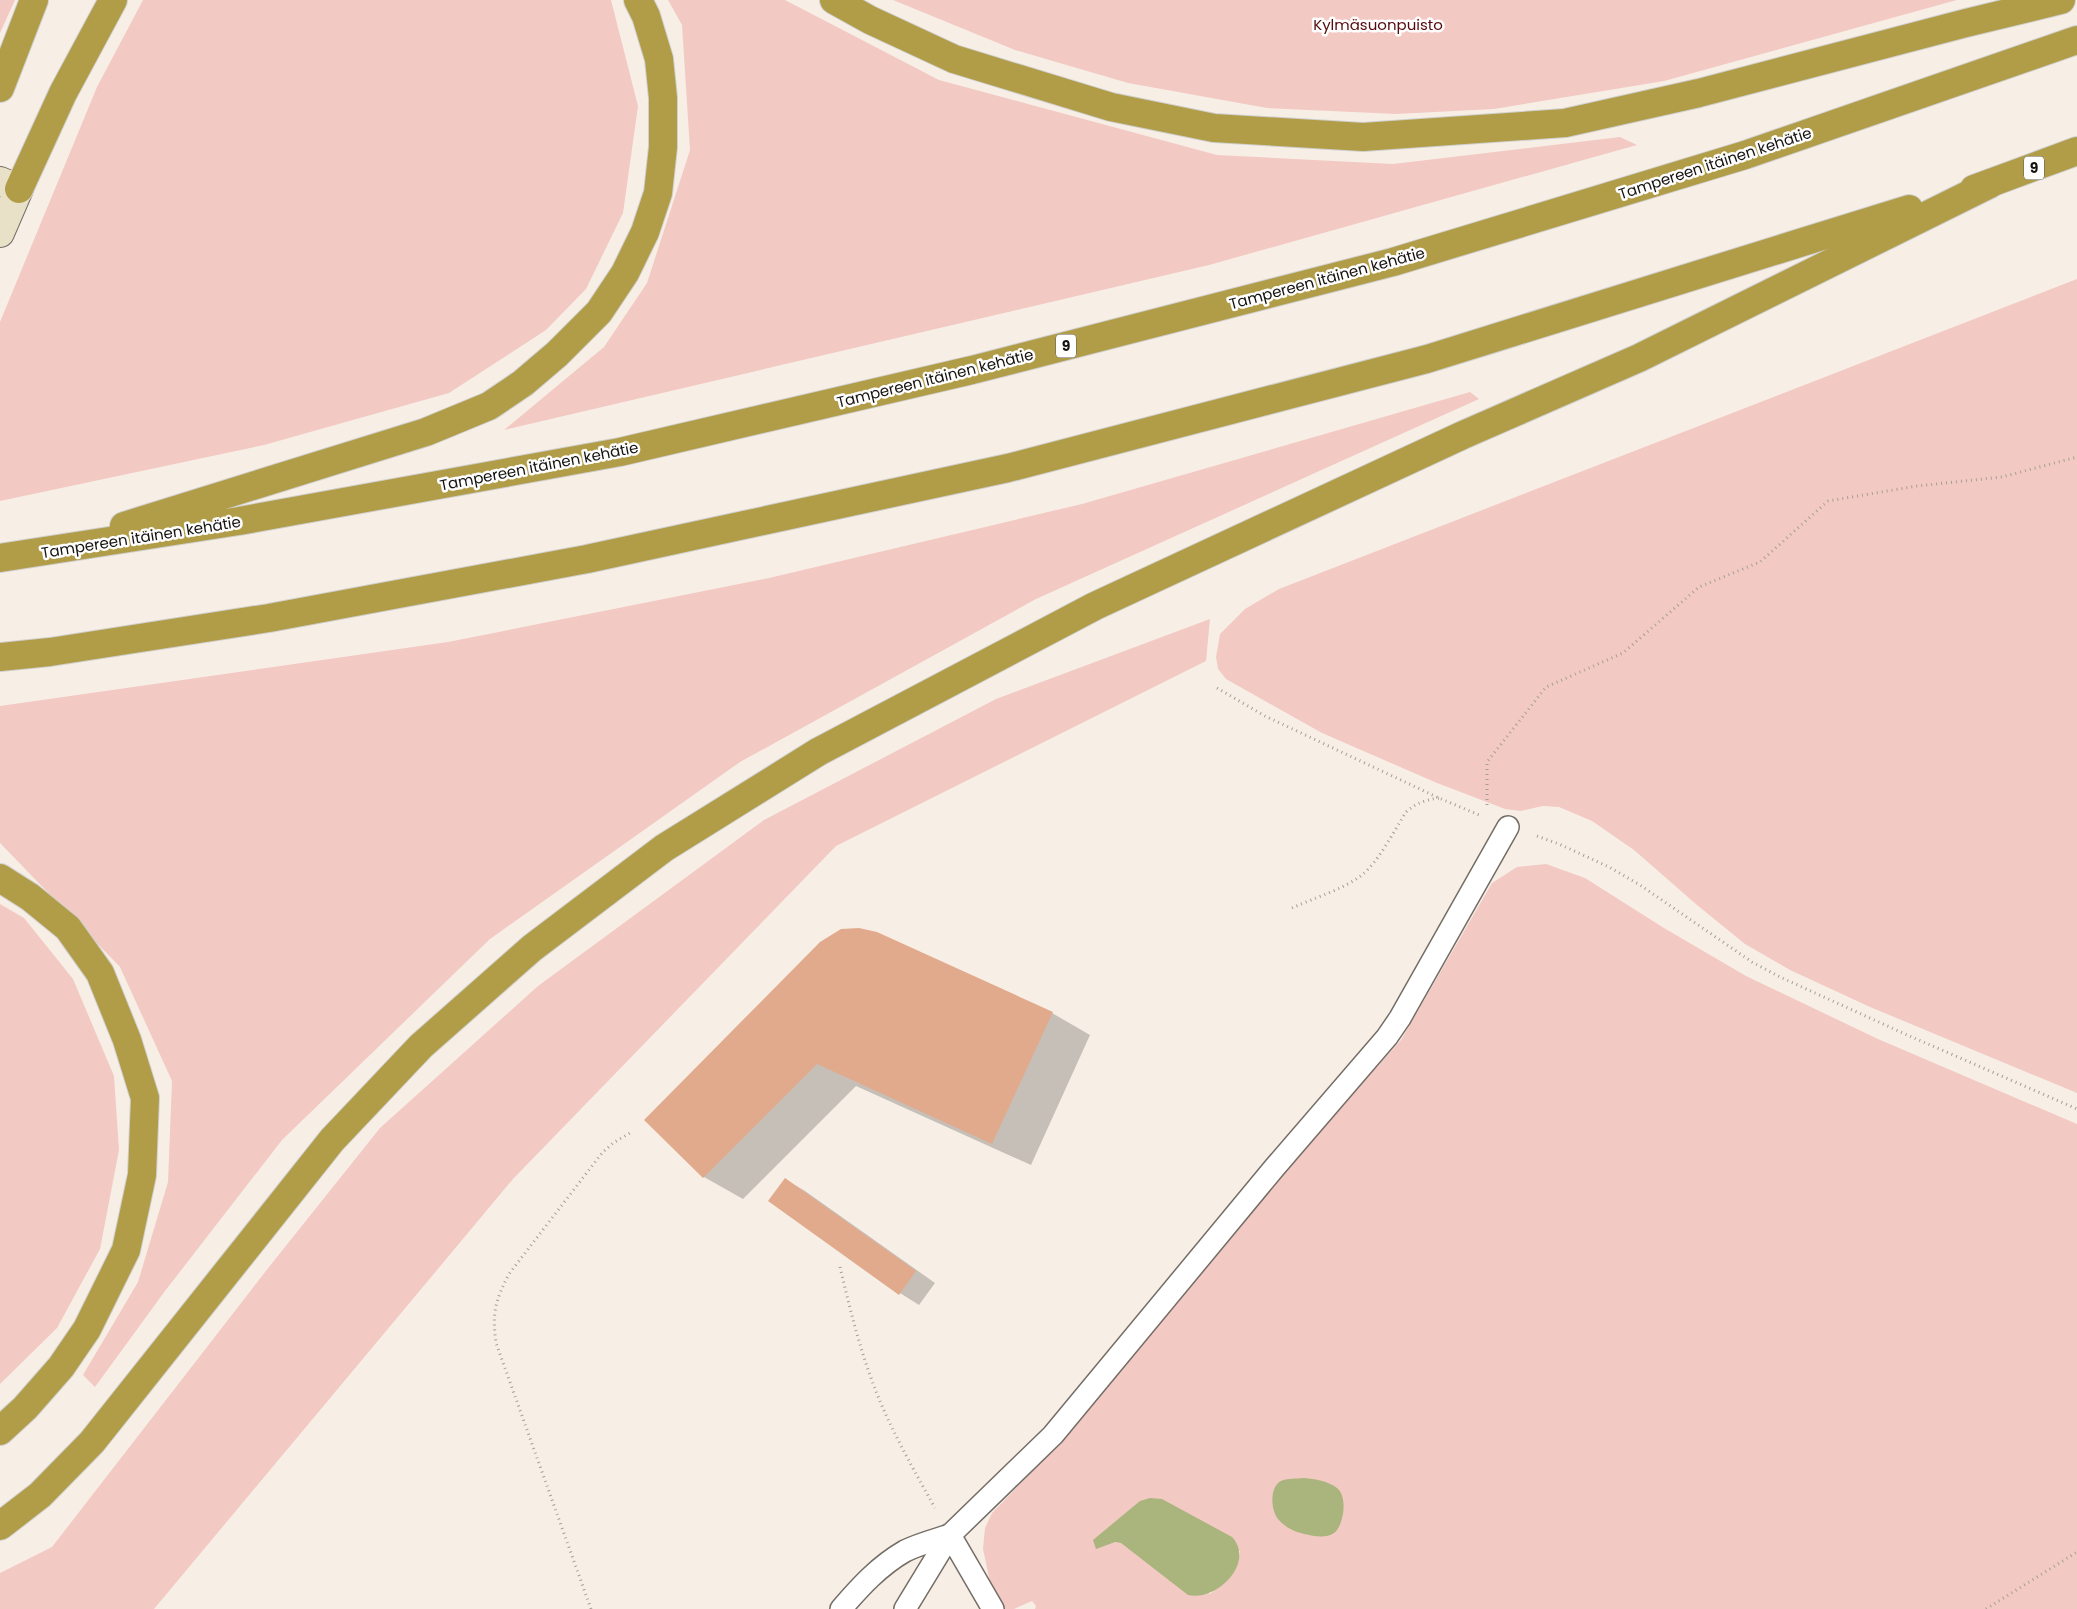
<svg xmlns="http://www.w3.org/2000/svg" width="2077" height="1609" viewBox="0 0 2077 1609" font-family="Poppins,sans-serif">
  <rect width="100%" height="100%" fill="#f7efe6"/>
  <!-- green -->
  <g fill="#f3c9c4" fill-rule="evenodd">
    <polygon points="0,0 15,0 0,33"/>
    <polygon points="143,0 611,0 638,106 623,213 586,289 546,330 449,393 264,445 0,501 0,322 97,87"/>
    <polygon points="668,0 785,0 939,80 1217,155 1393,164 1620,137 1637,145 1209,265 504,430 604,347 647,283 690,150 682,25"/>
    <polygon points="893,0 1957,0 1664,81 1494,109 1396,114 1267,108 1128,83 1015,50"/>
    <polygon points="2077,279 2077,1093 1870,1007 1790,970 1745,944 1697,905 1634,850 1592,821 1559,807 1543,806 1521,811 1505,809 1437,783 1322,733 1226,679 1218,669 1216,657 1220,634 1245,609 1279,589"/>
    <polygon points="1470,392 1479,399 1036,599 740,762 490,939 282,1140 165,1291 95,1387 83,1375 138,1282 168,1182 172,1081 120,967 0,843 0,706 448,642 769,578 1082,504"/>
    <polygon points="1210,619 1206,661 836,846 513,1179 154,1609 0,1609 0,1573 52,1547 269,1267 380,1128 538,986 764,820 996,699"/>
    <path d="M1546 864 1585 878 1664 928 1746 976 1878 1039 2077 1124V1609H1035L1036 1606 1032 1601 1014 1609H1002L990 1582 983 1549 985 1528 992 1513 1061 1442 1268 1189 1401 1040 1492 883 1517 867ZM1115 1542 1240 1551C1237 1575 1228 1580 1210 1594L1121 1543Z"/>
    <polygon points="0,904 24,918 73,979 114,1076 119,1150 100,1249 57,1328 0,1384"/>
  </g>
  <!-- water -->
  <g fill="#a9b57c">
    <path d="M1304 1478C1315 1479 1328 1481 1337 1488 1348 1496 1344 1526 1334 1533 1325 1539 1314 1536 1304 1534 1293 1531 1286 1528 1278 1519 1271 1511 1269 1487 1281 1481 1287 1478 1297 1479 1304 1478Z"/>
    <path d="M1150 1498 1162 1499 1232 1537C1256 1563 1216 1602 1188 1595L1121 1543 1115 1542 1096 1549 1093 1540 1140 1501Z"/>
  </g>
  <!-- shadow -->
  <g fill="#0003">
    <polygon points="821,943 1052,1013 1090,1035 1031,1165 856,1086 743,1199 704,1177 646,1120"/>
    <polygon points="786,1180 805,1191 935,1283 919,1305 900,1293"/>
  </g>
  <!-- building -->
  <g fill="#e2aa8c">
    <polygon points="859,928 877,932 1053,1012 992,1144 817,1064 703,1178 644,1120 820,942 841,929"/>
    <polygon points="785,1178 916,1271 899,1295 768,1201"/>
  </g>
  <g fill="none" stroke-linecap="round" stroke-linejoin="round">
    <defs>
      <g id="lane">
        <polyline points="950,1535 993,1609"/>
        <path d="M841 1609C860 1587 879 1566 905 1551 919 1544 935 1540 950 1535"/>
        <polyline points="905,1609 950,1535 1053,1435 1275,1167 1387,1037 1400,1018 1508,827"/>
      </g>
      <polyline id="secondary" points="0,181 19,189 0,233"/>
      <g id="highway">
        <polyline points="834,0 870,20 954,59 1111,107 1214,128 1363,137 1565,123 1699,93 1966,23 2061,0"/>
        <polyline points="0,88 34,0"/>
        <polyline points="19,189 63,93 113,0"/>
        <polyline points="1974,189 2077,151"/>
        <polyline points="124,526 426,432 489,406 523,383 557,354 599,312 625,273 645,232 658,193 663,147 663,98 659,59 646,16 638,0"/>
        <polyline points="0,558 239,521 620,452 972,370 1393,262 1745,155 2077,40"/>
        <polyline points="0,657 50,652 269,618 587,559 1008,468 1427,359 1909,209"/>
        <polyline points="0,878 30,897 68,928 100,973 127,1040 145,1098 142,1175 126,1250 87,1329 61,1367 25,1408 0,1431"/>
        <polyline points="0,1526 40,1495 92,1442 332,1140 421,1046 532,948 664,848 818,752 1095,606 1463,435 1639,358 1990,184"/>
      </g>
    </defs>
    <!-- lane casing -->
    <use href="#lane" stroke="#746d65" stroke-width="24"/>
    <!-- secondary casing -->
    <use href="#secondary" stroke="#746d65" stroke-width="30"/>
    <!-- highway casing -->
    <use href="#highway" stroke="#d0d0cf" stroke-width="30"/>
    <!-- path -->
    <g stroke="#a69f98" stroke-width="3" stroke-dasharray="1 4" stroke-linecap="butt">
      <polyline points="1217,688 1265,716 1439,798 1479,815"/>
      <polyline points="1487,805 1487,762 1546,687 1623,653 1699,587 1760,562 1828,501 1917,486 2002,477 2077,457"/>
      <polyline points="1537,836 1559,844 1609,867 1640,885 1752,962 1780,977 1905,1034 2077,1109"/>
      <path d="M1292 908C1314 898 1344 889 1362 875 1379 861 1394 831 1406 812 1416 803 1425 800 1439 798"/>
      <path d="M840 1267C849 1305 858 1342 871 1378 887 1423 911 1465 935 1508"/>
      <path d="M591 1609 496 1343C492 1313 495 1301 509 1274L602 1153 613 1143 630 1133"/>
      <polyline points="1986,1609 2077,1552"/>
    </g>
    <!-- lane -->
    <use href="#lane" stroke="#fff" stroke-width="21"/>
    <!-- secondary -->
    <use href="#secondary" stroke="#e8e1c8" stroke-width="28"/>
    <!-- highway -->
    <use href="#highway" stroke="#b19c47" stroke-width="28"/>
  </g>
  <g text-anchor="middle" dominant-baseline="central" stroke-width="5" stroke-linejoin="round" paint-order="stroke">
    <!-- shield labels -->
    <g fill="#fefefe" stroke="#5b5957" stroke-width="1">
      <rect x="2024" y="156.5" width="20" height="23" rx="4"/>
      <rect x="1056" y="334.5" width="20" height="23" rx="4"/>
    </g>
    <g font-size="14" font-weight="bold" fill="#15120f">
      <text x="2034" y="168">9</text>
      <text x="1066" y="346">9</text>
    </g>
    <!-- park labels -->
    <g font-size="15" fill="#570a0c" stroke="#fefefe">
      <text x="1378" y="24">Kylmäsuonpuisto</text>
    </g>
    <!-- street labels -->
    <g font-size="15" fill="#15120f" stroke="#fefefe">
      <text transform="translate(1715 163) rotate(-18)">Tampereen itäinen kehätie</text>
      <text transform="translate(1327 278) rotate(-15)">Tampereen itäinen kehätie</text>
      <text transform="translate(935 378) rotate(-14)">Tampereen itäinen kehätie</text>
      <text transform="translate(539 466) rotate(-11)">Tampereen itäinen kehätie</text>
      <text transform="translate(141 537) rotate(-9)">Tampereen itäinen kehätie</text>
    </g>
  </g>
</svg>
